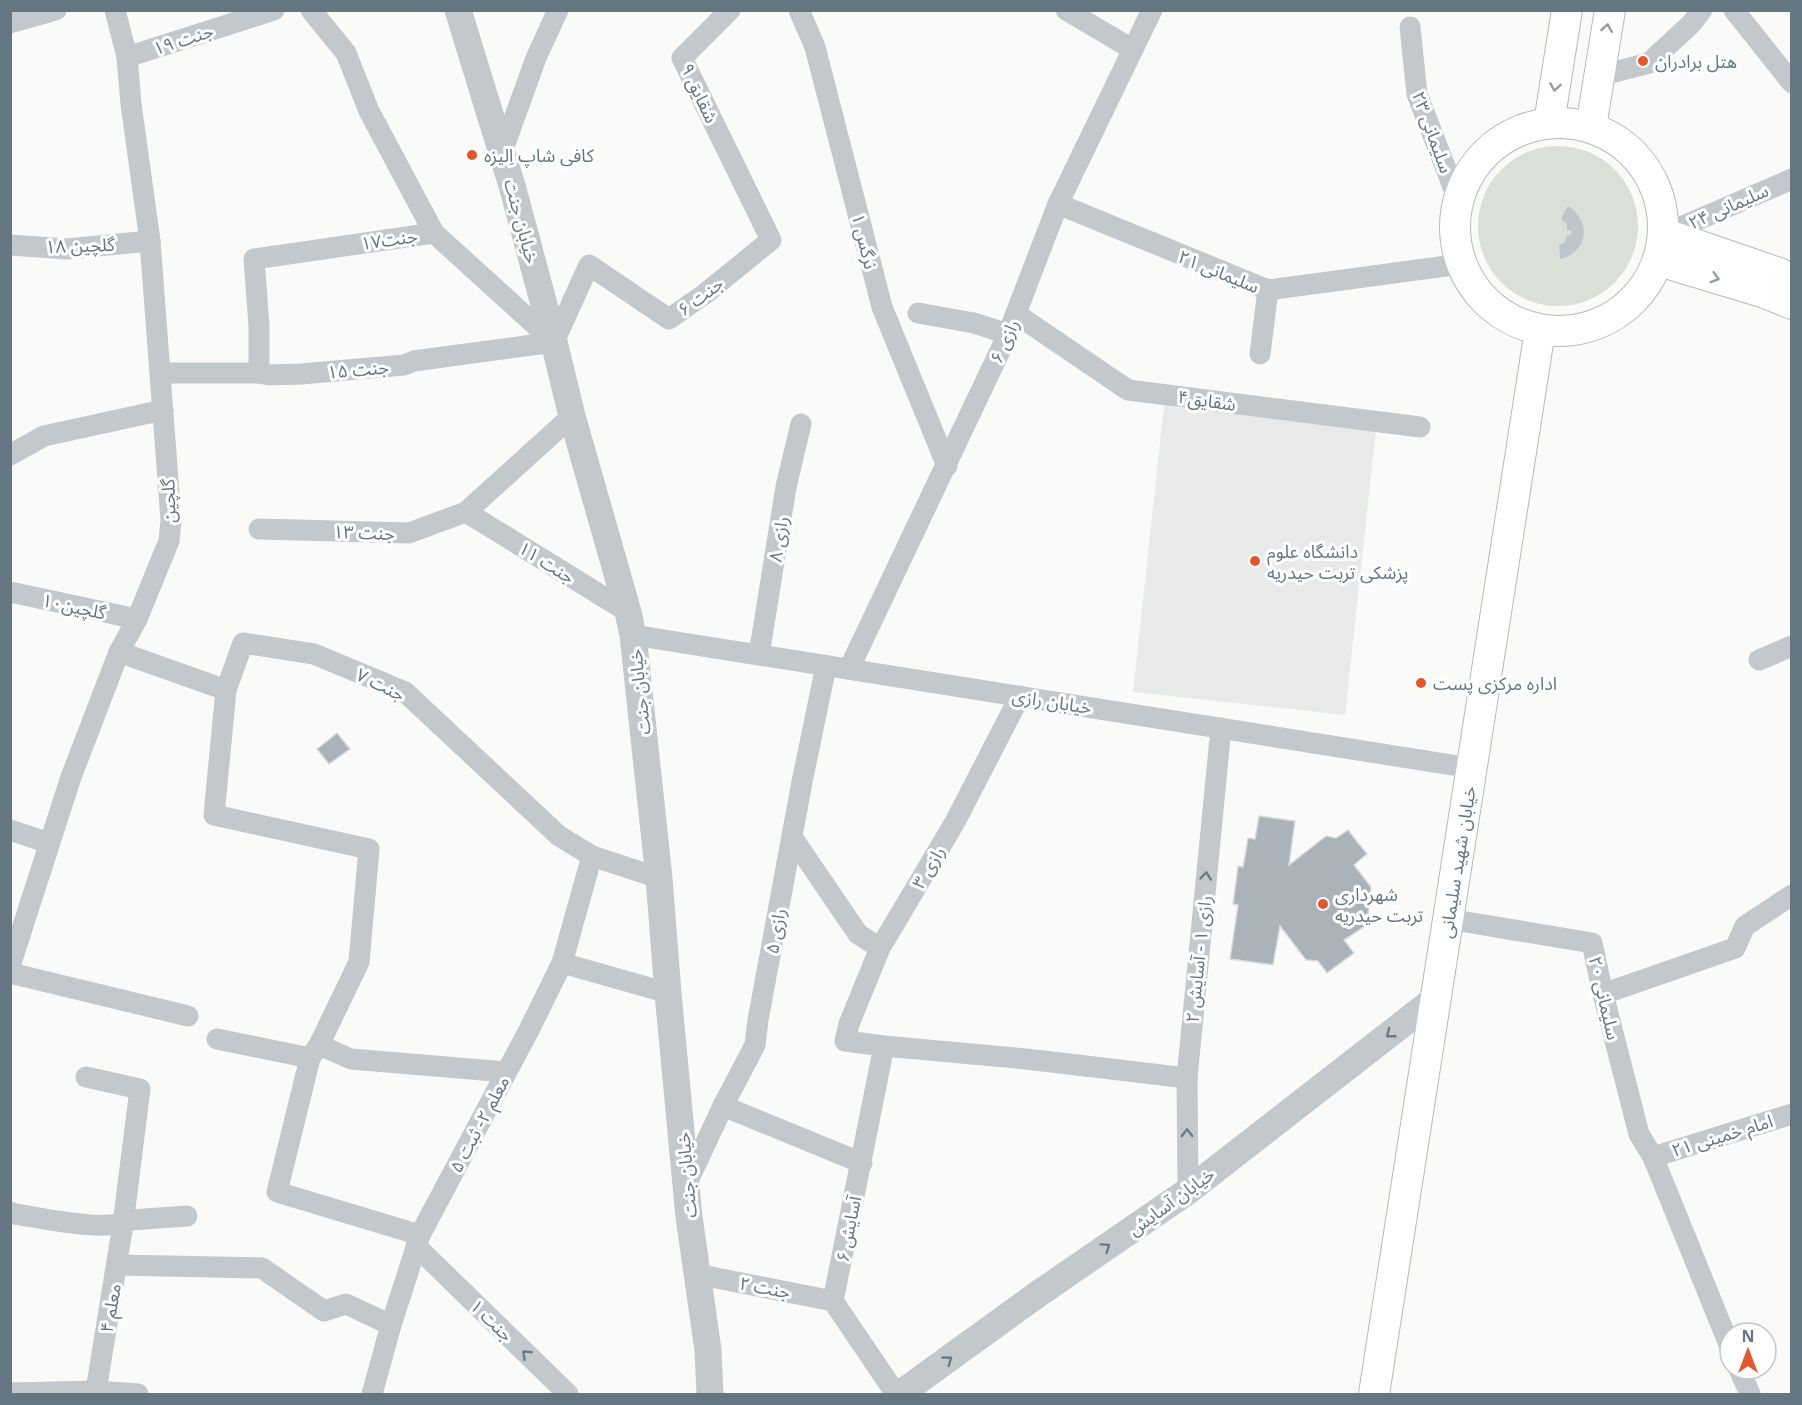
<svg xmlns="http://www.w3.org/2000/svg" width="1802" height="1405" viewBox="0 0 1802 1405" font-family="'Open Sans','Noto Sans Arabic',sans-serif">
  <rect width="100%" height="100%" fill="#fafaf8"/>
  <!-- built -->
  <polygon fill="#e8e9e9" points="1164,406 1376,430 1345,715 1133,692"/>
  <!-- green -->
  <circle fill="#dadfd7" cx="1558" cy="226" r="80"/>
  <!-- water -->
  <path fill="#bbc7cb" d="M1568 206C1592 221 1588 253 1560 259L1559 245 1565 242 1567 235H1571L1572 231 1567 230V224L1561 219Z"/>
  <!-- building -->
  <g fill="#aab3b9" stroke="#dcdcda" stroke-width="1.5">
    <polygon points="337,733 350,749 329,764 317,749"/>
    <polygon points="1259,816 1295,821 1289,865 1326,836 1336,838 1348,830 1367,854 1354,865 1371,887 1367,925 1344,940 1354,953 1327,973 1318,961 1306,960 1280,926 1273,965 1230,959 1238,905 1233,904 1238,866 1243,867 1248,838 1255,839"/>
  </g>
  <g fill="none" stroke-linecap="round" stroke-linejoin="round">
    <defs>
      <g id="secondary">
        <circle cx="1559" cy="227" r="104"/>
        <polyline points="1549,123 1567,10"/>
        <polyline points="1591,127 1610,10"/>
        <polyline points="1665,234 1779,273 1792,279"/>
        <polyline points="1659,261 1765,293 1792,304"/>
        <polyline points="1374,1394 1540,330"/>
      </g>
    </defs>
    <!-- secondary casing -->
    <use href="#secondary" stroke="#b3babf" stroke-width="32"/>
    <!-- minor -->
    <g stroke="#c3c8cc" stroke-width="21">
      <polyline points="311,10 346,53 369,111 434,233 554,342"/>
      <polyline points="799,10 815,47 882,307 947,466"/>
      <polyline points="1066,10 1132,49"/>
      <polyline points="1734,10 1792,83"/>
      <polyline points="10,23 56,10"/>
      <polyline points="1410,27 1417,94 1458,200"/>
      <polyline points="127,57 274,10"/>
      <polyline points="1599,76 1649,63 1691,24 1702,10"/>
      <polyline points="502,152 536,58 558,10"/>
      <polyline points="1058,204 1268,290 1461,264"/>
      <polyline points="1665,234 1792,179"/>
      <polyline points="10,245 67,249 150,241"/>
      <polyline points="918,313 974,323 1008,334"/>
      <polyline points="1016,314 1128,390 1420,427"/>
      <polyline points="554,342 589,265 669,319 706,293 771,240 682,58 730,10"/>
      <polyline points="1260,354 1268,290"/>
      <polyline points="161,373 259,373 269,375 301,374 404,365 414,361 554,342"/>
      <polyline points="259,373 259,326 254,259 434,233"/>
      <polyline points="10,455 44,436 163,410"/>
      <polyline points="466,512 628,612"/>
      <polyline points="259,529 409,533 466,512 572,416"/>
      <polyline points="10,592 137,619"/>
      <polyline points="633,635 1471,768"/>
      <polyline points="119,652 226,690 243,643 314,654 405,692 559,836 592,856 659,878"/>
      <polyline points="759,655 786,487 801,424"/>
      <polyline points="1759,660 1792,646"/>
      <polyline points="849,669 1008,334 1058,204 1152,10"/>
      <polyline points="226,690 214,815 369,849 359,962 319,1045 310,1058 277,1192 420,1235"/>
      <polyline points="1020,696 955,822 880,948 849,1024 845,1041 884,1046 1026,1059 1187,1078"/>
      <polyline points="10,830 49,843"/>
      <polyline points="792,837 858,934 880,948"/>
      <polyline points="1448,919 1592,943 1603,994 1639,1134 1653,1157 1730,1347"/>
      <polyline points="562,963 668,993"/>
      <polyline points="10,966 71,777 119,652 137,619 169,541 171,520 150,241 131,104 127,57 115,10"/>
      <polyline points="10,973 188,1016"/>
      <polyline points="1603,994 1735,948 1745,926 1792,895"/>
      <polyline points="217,1039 310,1058"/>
      <polyline points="319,1045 351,1059 506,1072"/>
      <polyline points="884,1046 833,1301 896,1394"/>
      <polyline points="86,1077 140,1089 123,1224 96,1391"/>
      <polyline points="723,1106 862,1163"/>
      <polyline points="1653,1157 1792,1114"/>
      <polyline points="687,1183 723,1106 755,1045 758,1020 802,782 826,666"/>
      <polyline points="1188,1191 1187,1078 1221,728"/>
      <path d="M10 1212 15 1214C44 1218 106 1233 131 1220L187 1216"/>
      <polyline points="416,1246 568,1394"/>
      <polyline points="117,1265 262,1268 324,1311 346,1304 391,1325"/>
      <polyline points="696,1274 833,1301"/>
      <polyline points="1739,1369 1750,1394"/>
      <polyline points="10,1393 96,1391 138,1394"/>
      <polyline points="372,1394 391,1325 420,1235 529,1030 562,963 592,856"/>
    </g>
    <!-- tertiary -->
    <g stroke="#c3c8cc" stroke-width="27">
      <polyline points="458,10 513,189 554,342 572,416 628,612 633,635 659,878 668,993 689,1217 708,1350 710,1394"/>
      <polyline points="900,1394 1038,1294 1188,1191 1436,998"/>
    </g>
    <!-- secondary -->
    <use href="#secondary" stroke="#fff" stroke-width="30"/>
  </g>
  <!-- one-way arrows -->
  <defs><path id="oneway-chevron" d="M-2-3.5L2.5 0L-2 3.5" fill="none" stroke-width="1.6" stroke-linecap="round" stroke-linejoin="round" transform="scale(1.5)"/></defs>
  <g stroke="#939fa8">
    <use href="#oneway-chevron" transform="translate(1607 28) rotate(-81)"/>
    <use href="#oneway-chevron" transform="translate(1555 87) rotate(99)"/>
    <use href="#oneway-chevron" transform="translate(1715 278) rotate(16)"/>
  </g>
  <g stroke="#6a7a87">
    <use href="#oneway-chevron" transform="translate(1206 876) rotate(-84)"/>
    <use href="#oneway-chevron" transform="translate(1390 1034) rotate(142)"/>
    <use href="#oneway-chevron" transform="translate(1187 1133) rotate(-90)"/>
    <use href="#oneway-chevron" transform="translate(1106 1247) rotate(-35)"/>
    <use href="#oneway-chevron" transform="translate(526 1354) rotate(-136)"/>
    <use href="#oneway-chevron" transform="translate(948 1360) rotate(-36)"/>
  </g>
  <!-- markers -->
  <g fill="#e4572e" stroke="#fff" stroke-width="2">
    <circle cx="1643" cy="61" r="6"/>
    <circle cx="472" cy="155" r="6"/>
    <circle cx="1255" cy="561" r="6"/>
    <circle cx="1421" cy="683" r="6"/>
    <circle cx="1323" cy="904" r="6"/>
  </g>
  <g text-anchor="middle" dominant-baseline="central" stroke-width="6" stroke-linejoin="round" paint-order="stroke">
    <!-- street labels -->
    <g font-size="18" fill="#657683" stroke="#fff">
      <text transform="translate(183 39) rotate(-18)">جنت ۱۹</text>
      <text transform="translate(700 93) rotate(65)">شقایق ۹</text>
      <text transform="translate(1433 132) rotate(70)">سلیمانی ۲۳</text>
      <text transform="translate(1728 206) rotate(-24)">سلیمانی ۲۴</text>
      <text transform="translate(522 221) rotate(75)">خیابان جنت</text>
      <text transform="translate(389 239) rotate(-8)">جنت۱۷</text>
      <text transform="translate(865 241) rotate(76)">نرگس ۱</text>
      <text transform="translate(80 245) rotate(-2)">گلچین ۱۸</text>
      <text transform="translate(1219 271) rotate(22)">سلیمانی ۲۱</text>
      <text transform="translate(700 296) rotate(-37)">جنت ۶</text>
      <text transform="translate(1004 341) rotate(-66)">رازی ۶</text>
      <text transform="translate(358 369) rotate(-5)">جنت ۱۵</text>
      <text transform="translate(1207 400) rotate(8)">شقایق۴</text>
      <text transform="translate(168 501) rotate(-92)">گلچین</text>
      <text transform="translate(364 532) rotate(2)">جنت ۱۳</text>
      <text transform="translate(778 539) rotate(-81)">رازی ۸</text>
      <text transform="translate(547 562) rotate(32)">جنت ۱۱</text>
      <text transform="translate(74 606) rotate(12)">گلچین۱۰</text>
      <text transform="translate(381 684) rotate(26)">جنت ۷</text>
      <text transform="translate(639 692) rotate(-96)">خیابان جنت</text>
      <text transform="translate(1052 701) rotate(9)">خیابان رازی</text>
      <text transform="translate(1457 862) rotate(-81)">خیابان شهید سلیمانی</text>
      <text transform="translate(928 867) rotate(-59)">رازی ۳</text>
      <text transform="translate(775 931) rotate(-80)">رازی ۵</text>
      <text transform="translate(1198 959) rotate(-84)">رازی ۱ - آسایش ۲</text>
      <text transform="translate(1605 998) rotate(77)">سلیمانی ۲۰</text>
      <text transform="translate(479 1124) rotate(-62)">معلم ۲- ثبت ۵</text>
      <text transform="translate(1722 1135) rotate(-17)">امام خمینی ۲۱</text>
      <text transform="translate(686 1175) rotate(-95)">خیابان جنت</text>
      <text transform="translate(1171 1201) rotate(-36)">خیابان آسایش</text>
      <text transform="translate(848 1229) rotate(-79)">آسایش ۶</text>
      <text transform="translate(765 1287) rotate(11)">جنت ۲</text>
      <text transform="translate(110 1308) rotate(-80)">معلم ۴</text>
      <text transform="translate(492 1320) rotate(44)">جنت ۱</text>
    </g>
    <!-- poi labels -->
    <g font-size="18" fill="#657683" stroke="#fff" text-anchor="start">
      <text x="1655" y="61">هتل برادران</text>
      <text x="484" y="155">کافی شاپ اِلیزه</text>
      <text x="1267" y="551">دانشگاه علوم<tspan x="1267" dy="21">پزشکی تربت حیدریه</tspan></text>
      <text x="1433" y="683">اداره مرکزی پست</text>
      <text x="1335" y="894">شهرداری<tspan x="1335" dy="21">تربت حیدریه</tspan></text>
    </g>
  </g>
  <!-- border -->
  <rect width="1802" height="1405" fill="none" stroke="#657683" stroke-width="24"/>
  <!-- north arrow -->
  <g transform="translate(1748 1351)"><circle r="28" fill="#ffffff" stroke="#c1c8cd" stroke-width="1.5"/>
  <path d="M0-4.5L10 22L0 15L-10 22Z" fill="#e4572e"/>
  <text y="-9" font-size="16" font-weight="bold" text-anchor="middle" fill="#657683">N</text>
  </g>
</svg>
